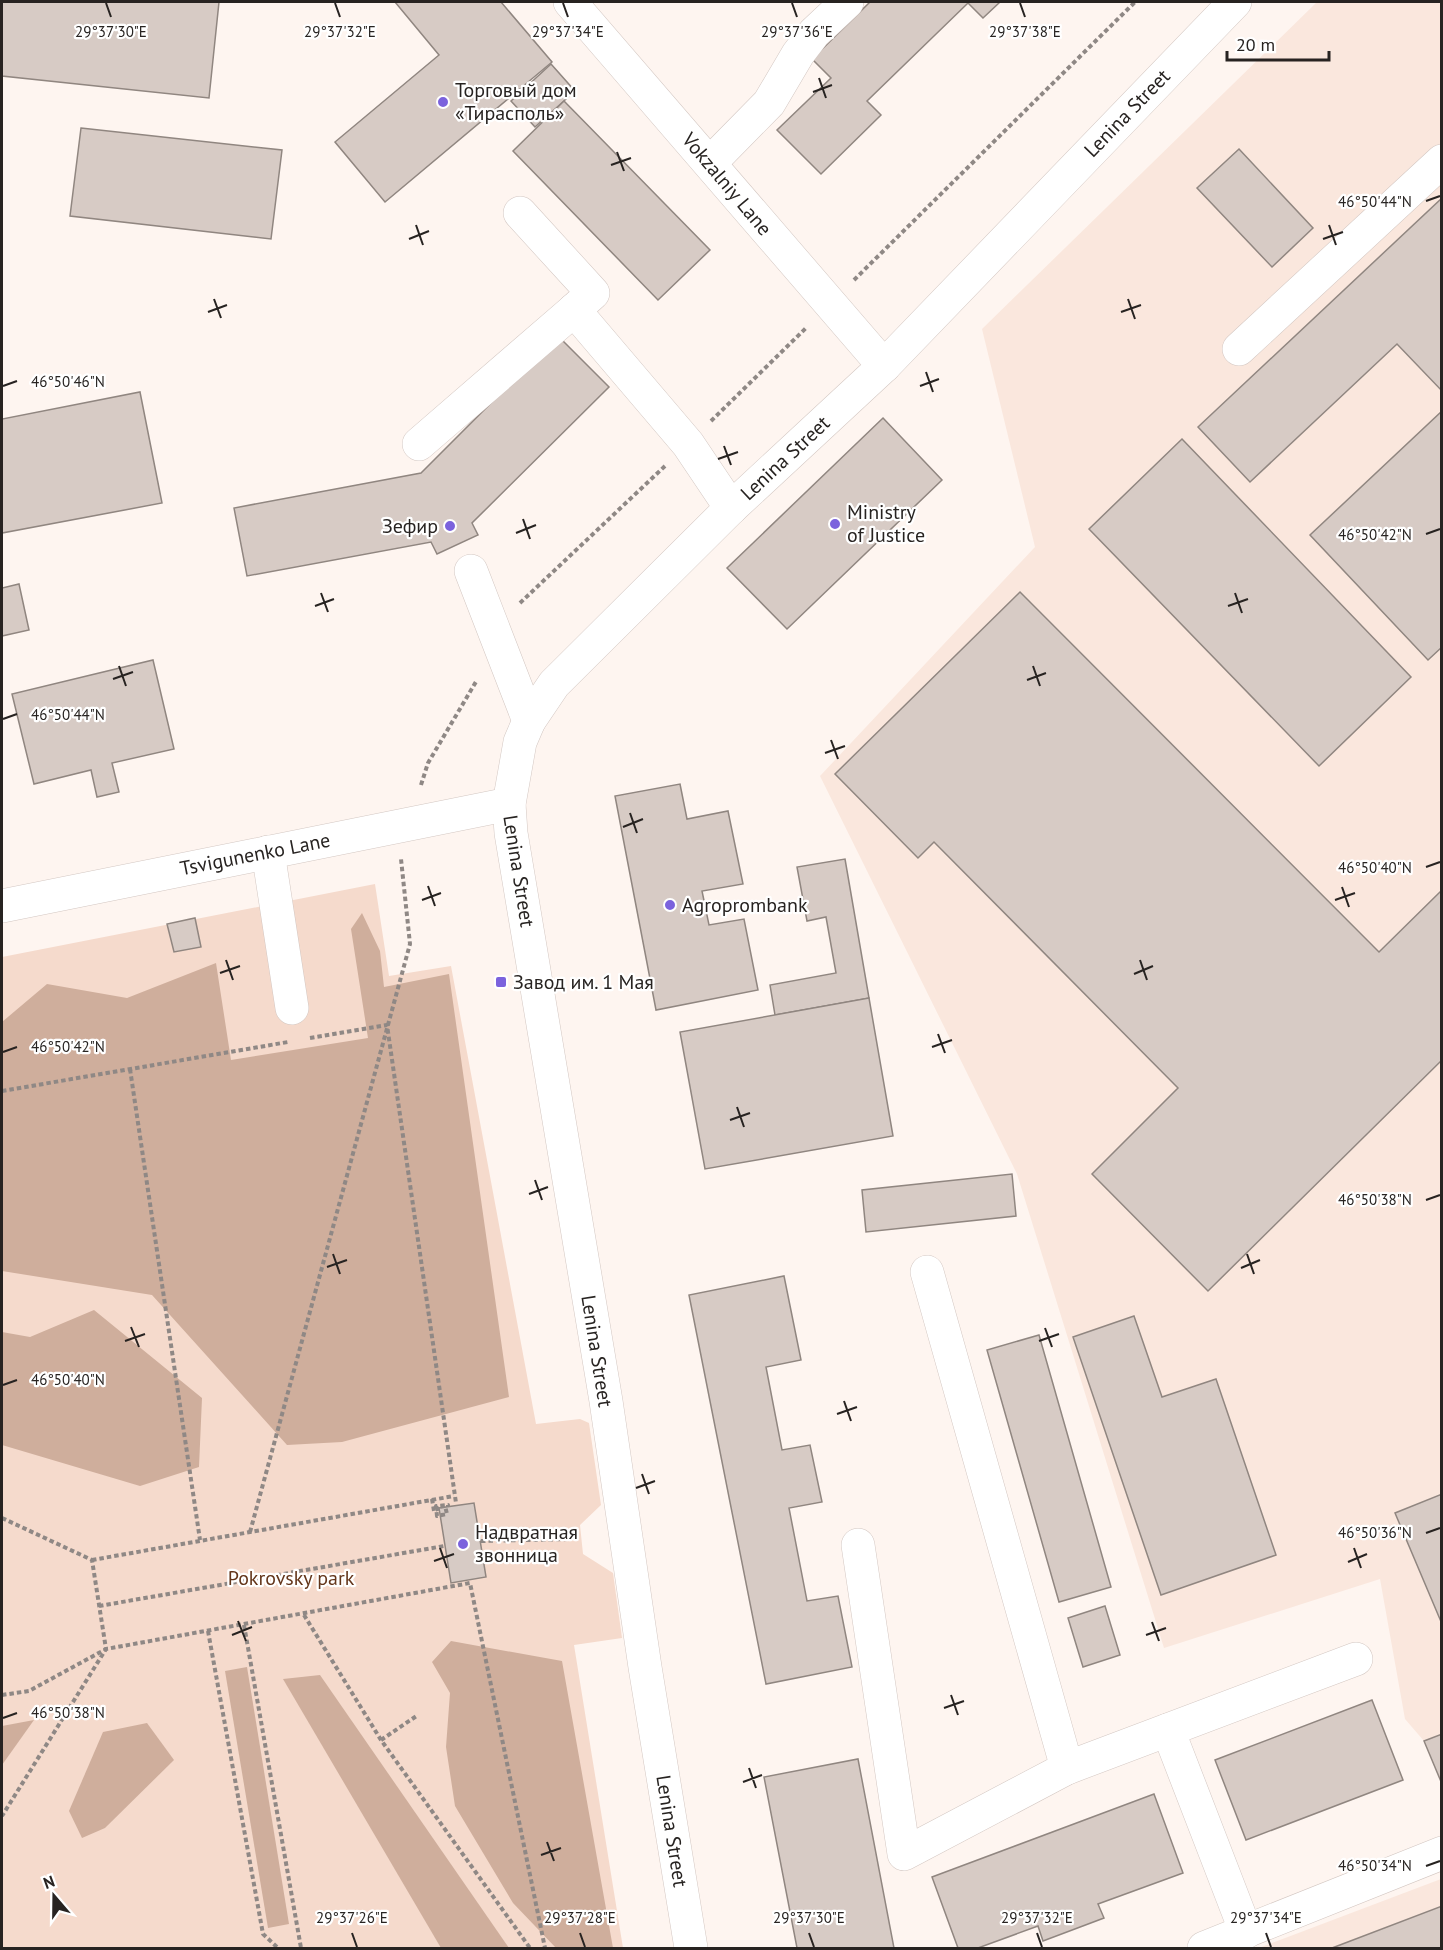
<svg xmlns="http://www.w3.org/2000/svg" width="1443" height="1950" viewBox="0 0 1443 1950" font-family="'PT Sans',sans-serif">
  <rect width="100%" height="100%" fill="#fef5f0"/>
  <!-- built -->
  <g fill="#fae7dd">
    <polygon points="1317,2 1441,2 1441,1734 1424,1741 1405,1719 1380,1579 1164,1648 1017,1174 820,776 1035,547 982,329"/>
    <polygon points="1441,1879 1441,1948 1259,1948"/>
  </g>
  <!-- green -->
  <polygon fill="#f5dacc" points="375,884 389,976 451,966 536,1424 580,1419 589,1423 601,1505 580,1525 583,1554 613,1573 622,1638 574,1645 623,1948 2,1948 2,957"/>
  <!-- forest -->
  <g fill="#cfae9c">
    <polygon points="362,913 380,951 384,987 449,974 509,1397 342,1442 287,1445 152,1295 2,1271 2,1022 47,984 127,998 216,963 231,1060 368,1038 351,929"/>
    <polygon points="94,1310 202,1398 199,1467 140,1486 2,1445 2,1332 30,1337"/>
    <polygon points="451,1641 562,1661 613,1948 556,1948 513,1903 455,1806 446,1747 450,1693 432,1662"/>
    <polygon points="247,1667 289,1924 268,1928 225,1671"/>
    <polygon points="320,1675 509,1948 441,1948 283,1679"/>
    <polygon points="34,1720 2,1765 2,1726"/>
    <polygon points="147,1723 174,1760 105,1828 82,1838 69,1811 103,1732"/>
  </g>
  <!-- building -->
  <g fill="#d7cbc5" stroke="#908680" stroke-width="1.5">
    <polygon points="2,2 219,2 209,98 2,76"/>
    <polygon points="395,2 501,2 552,62 385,202 335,142 439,55"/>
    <polygon points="870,2 1000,2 983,18 968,3 867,101 881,115 821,174 777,130 831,78 812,59"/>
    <polygon points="551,64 575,91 535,127 511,101"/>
    <polygon points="564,101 710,250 658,300 513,151"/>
    <polygon points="81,128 282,150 271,239 70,216"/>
    <polygon points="1239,149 1313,228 1272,267 1197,188"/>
    <polygon points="1442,198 1442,391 1397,344 1250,482 1198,427"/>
    <polygon points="558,336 609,387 472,523 478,535 437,554 431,542 247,576 234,508 421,473"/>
    <polygon points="140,392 162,503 2,533 2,419"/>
    <polygon points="1442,411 1442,647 1428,660 1310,535"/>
    <polygon points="883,418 942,480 787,629 727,568"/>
    <polygon points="1182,439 1411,677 1319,766 1089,529"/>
    <polygon points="19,584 29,630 2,636 2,588"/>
    <polygon points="1020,592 1379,952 1442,890 1442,1060 1208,1291 1092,1174 1178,1088 934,842 918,858 835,774"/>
    <polygon points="153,660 174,749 112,763 119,792 97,797 91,770 34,784 12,694"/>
    <polygon points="680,784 687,819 728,811 743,884 702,891 709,925 744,919 758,990 656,1010 615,796"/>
    <polygon points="845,859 869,998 775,1015 770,985 836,973 826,917 807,921 797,867"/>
    <polygon points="195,918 201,947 174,952 167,924"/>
    <polygon points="869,998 893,1136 705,1169 680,1032"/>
    <polygon points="1012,1174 1016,1216 866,1232 862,1190"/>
    <polygon points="784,1276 801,1360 766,1367 782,1450 810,1445 822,1502 789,1508 807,1601 838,1596 852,1667 766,1684 689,1295"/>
    <polygon points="1134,1316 1162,1397 1216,1379 1276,1555 1161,1595 1073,1337"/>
    <polygon points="1039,1335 1111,1587 1059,1602 987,1350"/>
    <polygon points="1442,1494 1442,1624 1395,1513"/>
    <polygon points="474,1503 486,1577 451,1583 439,1508"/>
    <polygon points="1105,1606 1120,1655 1083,1667 1068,1618"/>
    <polygon points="1372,1700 1403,1780 1246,1840 1215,1760"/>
    <polygon points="1442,1734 1442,1784 1424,1741"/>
    <polygon points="858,1759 894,1948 797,1948 764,1777"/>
    <polygon points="1154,1794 1183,1873 1098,1904 1104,1918 1043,1941 1038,1926 978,1948 958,1948 932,1877"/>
    <polygon points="1442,1906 1442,1948 1332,1948"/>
  </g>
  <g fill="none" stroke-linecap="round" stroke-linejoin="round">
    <defs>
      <g id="minor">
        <polyline points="570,2 884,366"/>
        <polyline points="710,163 769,103 798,54 814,33 847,2"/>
        <polyline points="520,213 593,293 574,310 688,444 731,508"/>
        <polyline points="1239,349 1442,161"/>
        <polyline points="419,444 574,310"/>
        <polyline points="471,571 529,721"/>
        <polyline points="268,852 292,1008"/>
        <polyline points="2,906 509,804"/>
        <polyline points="927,1272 1067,1768"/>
        <polyline points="858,1545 904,1854 1067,1768 1356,1659"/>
        <polyline points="1168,1730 1246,1932"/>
        <polyline points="691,1948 645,1667 606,1401 511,833 509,804 520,742 529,721 554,684 731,508 884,366 1235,2"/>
        <polyline points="1204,1948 1442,1853"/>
      </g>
    </defs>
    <!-- minor casing -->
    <use href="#minor" stroke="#d3c7c2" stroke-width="34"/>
    <!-- path -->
    <g stroke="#8f8885" stroke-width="4" stroke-dasharray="4.5 3" stroke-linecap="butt">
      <polyline points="854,280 1135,2"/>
      <polyline points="711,421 806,328"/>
      <polyline points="520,603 665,466"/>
      <polyline points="421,785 428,763 477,680"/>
      <polyline points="310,1038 387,1025 456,1503"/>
      <polyline points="130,1069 200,1540"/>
      <polyline points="2,1091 288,1042"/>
      <polyline points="432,1499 434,1511 436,1511"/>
      <polyline points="438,1511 437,1507 445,1506 447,1514 437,1516 436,1506 448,1505 448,1507"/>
      <polyline points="2,1518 92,1560 106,1649 2,1816"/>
      <polyline points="250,1532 410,944 401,859"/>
      <polyline points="481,1541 572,1539"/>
      <polyline points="92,1560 454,1496"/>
      <polyline points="99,1606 444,1546"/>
      <polyline points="304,1615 381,1740 530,1948"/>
      <polyline points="244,1625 301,1948"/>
      <polyline points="208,1631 263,1934 278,1948"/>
      <polyline points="2,1695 29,1691 106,1649 470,1583 545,1948"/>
      <polyline points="381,1740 418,1715"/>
    </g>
    <!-- minor -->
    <use href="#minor" stroke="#fff" stroke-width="33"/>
  </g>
  <!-- ticks -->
  <path fill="none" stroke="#272321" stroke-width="2" d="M106 3 111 17M335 3 340 17M563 3 568 17M792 3 797 17M1020 3 1025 17M819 78 826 98M813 92 832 85M617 152 624 171M611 165 631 158M1426 201 1440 196M416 225 423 245M1329 225 1336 245M409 239 429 231M1323 239 1343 232M214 299 221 318M1128 299 1135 319M208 312 227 305M1121 312 1141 305M926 372 933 392M3 386 17 381M920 386 939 379M724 446 731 465M718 459 738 452M523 519 530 539M516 533 536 525M1426 534 1440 529M321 593 328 612M1235 593 1242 613M315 606 334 599M1228 606 1248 599M119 666 126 686M1033 666 1040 686M113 679 133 672M1027 680 1046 673M3 719 17 714M831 740 838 759M825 753 845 746M630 813 637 833M623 827 643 819M1426 867 1440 862M428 886 435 906M1342 887 1349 907M422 900 441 893M1335 900 1355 893M226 960 233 980M1140 960 1147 980M220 973 240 966M1134 974 1153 966M938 1034 945 1053M932 1047 952 1040M3 1052 17 1047M737 1107 744 1127M730 1120 750 1113M535 1180 542 1200M529 1194 548 1187M1426 1200 1440 1195M333 1254 340 1274M1247 1254 1254 1274M327 1267 347 1260M1241 1268 1260 1260M131 1327 139 1347M1045 1328 1052 1347M125 1341 145 1334M1039 1341 1059 1334M3 1385 17 1380M844 1401 851 1421M837 1414 857 1407M642 1474 649 1494M636 1488 655 1481M1426 1533 1440 1528M440 1548 447 1568M1354 1548 1361 1568M434 1561 454 1554M1348 1562 1367 1554M238 1621 246 1641M1152 1622 1159 1641M232 1635 252 1627M1146 1635 1166 1628M951 1695 958 1715M944 1708 964 1701M3 1718 17 1713M749 1768 756 1788M743 1782 762 1775M547 1842 554 1861M541 1855 561 1848M1426 1866 1440 1861M352 1933 357 1947M580 1933 585 1947M809 1933 814 1947M1037 1933 1042 1947M1266 1933 1271 1947"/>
  <!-- markers -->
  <g fill="#7b62dd" stroke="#fff" stroke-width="2">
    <circle cx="443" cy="102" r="6"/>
    <circle cx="835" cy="524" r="6"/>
    <circle cx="450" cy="526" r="6"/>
    <circle cx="670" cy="905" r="6"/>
    <rect x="495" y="976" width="12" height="12" rx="3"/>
    <circle cx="463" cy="1544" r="6"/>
  </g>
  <g text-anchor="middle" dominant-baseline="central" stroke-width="4.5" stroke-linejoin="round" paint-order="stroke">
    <!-- poi labels -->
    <g font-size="20" fill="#272321" stroke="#fff" text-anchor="start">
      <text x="455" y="90">Торговый дом<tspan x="455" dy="23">«Тирасполь»</tspan></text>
      <text x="847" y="512">Ministry<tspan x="847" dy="23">of Justice</tspan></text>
      <text x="438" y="526" text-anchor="end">Зефир</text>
      <text x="682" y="905">Agroprombank</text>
      <text x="513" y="982">Завод им. 1 Мая</text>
      <text x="475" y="1532">Надвратная<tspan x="475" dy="23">звонница</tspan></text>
    </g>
    <!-- street labels -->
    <g font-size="20" fill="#272321" stroke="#fff">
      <text transform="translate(1127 113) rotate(-46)">Lenina Street</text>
      <text transform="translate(727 184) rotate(50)">Vokzalniy Lane</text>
      <text transform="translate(785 458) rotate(-43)">Lenina Street</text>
      <text transform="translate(255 854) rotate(-11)">Tsvigunenko Lane</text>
      <text transform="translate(519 871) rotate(81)">Lenina Street</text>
      <text transform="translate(597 1351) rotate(81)">Lenina Street</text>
      <text transform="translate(672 1831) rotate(81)">Lenina Street</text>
    </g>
    <!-- park labels -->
    <g font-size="20" fill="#63351a" stroke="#fff">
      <text x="291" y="1578">Pokrovsky park</text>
    </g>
  </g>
  <g font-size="15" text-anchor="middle" fill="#272321" stroke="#fff" stroke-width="4.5" stroke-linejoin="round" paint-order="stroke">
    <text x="111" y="37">29°37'30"E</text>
    <text x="340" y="37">29°37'32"E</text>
    <text x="568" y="37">29°37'34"E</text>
    <text x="797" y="37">29°37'36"E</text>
    <text x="1025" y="37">29°37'38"E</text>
    <text x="1375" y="207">46°50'44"N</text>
    <text x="68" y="387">46°50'46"N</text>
    <text x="1375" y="540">46°50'42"N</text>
    <text x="68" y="720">46°50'44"N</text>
    <text x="1375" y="873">46°50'40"N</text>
    <text x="68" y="1052">46°50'42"N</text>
    <text x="1375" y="1205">46°50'38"N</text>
    <text x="68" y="1385">46°50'40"N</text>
    <text x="1375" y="1538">46°50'36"N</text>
    <text x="68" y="1718">46°50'38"N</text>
    <text x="1375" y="1871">46°50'34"N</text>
    <text x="352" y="1923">29°37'26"E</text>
    <text x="580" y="1923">29°37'28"E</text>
    <text x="809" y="1923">29°37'30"E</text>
    <text x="1037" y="1923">29°37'32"E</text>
    <text x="1266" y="1923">29°37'34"E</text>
  </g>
  <!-- border -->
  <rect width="1443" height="1950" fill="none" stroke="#272321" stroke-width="6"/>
  <!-- north arrow -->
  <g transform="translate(54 1896) rotate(340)" stroke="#ffffff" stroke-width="4.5" paint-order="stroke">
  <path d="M0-4.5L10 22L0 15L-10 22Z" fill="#272321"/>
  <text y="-9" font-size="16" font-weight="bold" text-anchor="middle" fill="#272321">N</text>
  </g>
  <!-- scale -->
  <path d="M1227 51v9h102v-9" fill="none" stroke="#272321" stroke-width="3"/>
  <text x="1236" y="51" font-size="18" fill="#272321" stroke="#ffffff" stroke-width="4.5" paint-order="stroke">20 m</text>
</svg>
